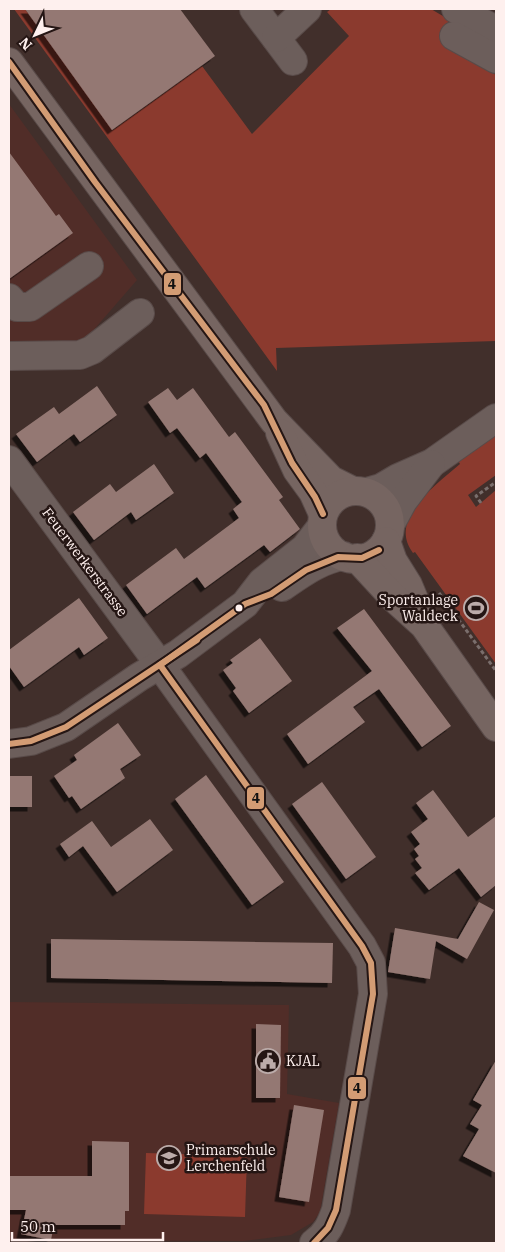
<svg xmlns="http://www.w3.org/2000/svg" width="505" height="1252" viewBox="0 0 505 1252" font-family="'IBM Plex Serif',serif">
  <defs>
    <filter id="shadow"><feDropShadow dx="-4.5" dy="4.5" stdDeviation="0" flood-color="#0009"/></filter>
  </defs>
  <rect width="100%" height="100%" fill="#412f2b"/>
  <!-- built -->
  <g fill="#512d28">
    <polygon points="9,104 137,280 84,341 9,341"/>
    <polygon points="9,1002 289,1005 287,1094 339,1103 320,1212 313,1222 291,1235 243,1241 9,1240"/>
  </g>
  <!-- green -->
  <g fill="#8b3a2e">
    <polygon points="14,9 25,9 113,130 202,66 252,134 349,36 327,12 331,9 431,9 458,25 473,61 496,75 496,341 276,348 277,371"/>
    <path d="M496 430V475L468 495 476 507 496 490V664L415 552 413 553C387 519 437 484 460 464L457 459Z"/>
    <polygon points="146,1153 247,1156 245,1217 144,1214"/>
  </g>
  <!-- building -->
  <g fill="#947873" filter="url(#shadow)">
    <polygon points="25,9 180,9 215,56 112,130"/>
    <polygon points="9,152 56,216 59,214 73,233 9,279"/>
    <polygon points="97,386 117,415 80,442 74,434 37,462 16,434 54,407 59,414"/>
    <polygon points="168,388 177,400 193,388 229,437 235,432 283,497 279,500 300,529 270,552 264,545 205,588 197,577 147,614 126,585 176,548 184,559 239,518 233,509 242,502 206,453 200,458 177,428 170,433 148,402"/>
    <polygon points="154,464 174,493 136,520 131,512 94,540 73,512 110,484 116,492"/>
    <polygon points="79,598 108,638 84,655 79,647 24,687 9,666 9,650"/>
    <polygon points="364,609 451,726 422,747 379,689 353,707 365,722 308,764 287,734 372,671 337,628"/>
    <polygon points="260,638 292,681 249,713 233,691 236,688 223,670 233,663 230,660"/>
    <polygon points="118,723 141,755 120,769 125,778 81,809 72,796 69,798 54,776 77,760 74,755"/>
    <polygon points="206,775 284,882 252,905 175,799"/>
    <rect x="9" y="776" width="23" height="31"/>
    <polygon points="322,782 376,857 346,879 292,804"/>
    <polygon points="433,790 468,837 496,816 496,885 481,897 459,868 429,890 415,873 422,868 415,859 419,856 414,849 420,844 411,832 428,819 416,803"/>
    <polygon points="150,819 173,850 117,892 83,846 69,857 60,844 92,821 111,847"/>
    <polygon points="479,902 494,910 467,959 436,941 430,979 388,972 395,928 458,939"/>
    <polygon points="51,939 333,943 332,983 51,978"/>
    <polygon points="256,1024 281,1025 280,1098 256,1098"/>
    <polygon points="496,1060 496,1173 463,1156 479,1129 470,1124 482,1105 473,1100"/>
    <polygon points="294,1105 324,1110 309,1202 279,1197"/>
    <polygon points="92,1141 129,1142 129,1211 125,1211 125,1225 54,1225 51,1240 21,1234 26,1210 9,1210 9,1176 92,1176"/>
  </g>
  <g fill="none" stroke-linecap="round" stroke-linejoin="round">
    <defs>
      <g id="minor">
        <polyline points="254,9 293,61"/>
        <polyline points="456,9 496,30"/>
        <polyline points="454,36 496,59"/>
        <polyline points="276,38 307,9"/>
        <polyline points="9,298 17,307 30,307 89,266"/>
        <polyline points="9,356 80,355 92,350 140,313"/>
        <path d="M9 460 160 665 362 946 371 963 373 994 336 1210C331 1224 327 1234 314 1243"/>
        <polyline points="367,492 381,488 398,478 432,463 496,418"/>
        <polyline points="391,523 403,501 431,464"/>
        <path d="M282 587C301 574 321 559 344 556"/>
        <polyline points="9,744 31,741 66,727 139,677 178,654 245,604 262,582 305,548 322,526"/>
      </g>
      <g id="major">
        <polyline points="9,62 274,421 331,480 351,490"/>
        <polyline points="280,433 297,470 313,492 323,514"/>
        <circle cx="356" cy="525" r="34"/>
        <polyline points="386,541 393,561 408,585 423,621"/>
        <polyline points="357,558 393,597 424,625 496,727"/>
      </g>
    </defs>
    <!-- minor casing -->
    <use href="#minor" stroke="#594b49" stroke-width="30"/>
    <!-- major casing -->
    <use href="#major" stroke="#594b49" stroke-width="30"/>
    <!-- path -->
    <g stroke="#7a6e6c" stroke-width="3" stroke-dasharray="4 2.5" stroke-linecap="butt">
      <polyline points="481,503 476,496 496,482"/>
      <polyline points="439,593 496,671"/>
    </g>
    <!-- minor -->
    <use href="#minor" stroke="#6c5e5b" stroke-width="28"/>
    <!-- major -->
    <use href="#major" stroke="#766561" stroke-width="28"/>
    <defs>
      <g id="bus-1">
        <polyline points="9,62 95,182 264,405 292,463 315,497 323,514"/>
        <polyline points="160,665 362,946 371,963 373,994 336,1210 328,1228 314,1243"/>
        <polyline points="160,665 245,604 271,594 306,570 338,557 362,558 379,550"/>
        <polyline points="9,744 31,741 66,727 197,640"/>
      </g>
    </defs>
    <!-- bus-1 casing -->
    <use href="#bus-1" stroke="#251614" stroke-width="10"/>
    <!-- bus-1 -->
    <use href="#bus-1" stroke="#d39c74" stroke-width="6"/>
  </g>
  <!-- icons -->
  <defs>
    <symbol id="stadium-ring" viewBox="-11 -11 22 22"><circle r="9.5" fill="#251614" stroke="#bcacaa" stroke-width="1.5"/><path d="M0-5a6.5 5 0 1 0 0 10a6.5 5 0 1 0 0-10ZM-3.5-1.8h7v3.6h-7Z" fill="#bcacaa"/></symbol>
    <symbol id="civic-ring" viewBox="-11 -11 22 22"><circle r="9.5" fill="#251614" stroke="#bcacaa" stroke-width="1.5"/><path d="M-.6-6.5H3V-4.5H.6V-3L4-1V1h2V6H-6V1h2V-1L-.6-3ZM-1.2 2.5V6h2.4V2.5Z" fill="#bcacaa"/></symbol>
    <symbol id="school-ring" viewBox="-11 -11 22 22"><circle r="9.5" fill="#251614" stroke="#bcacaa" stroke-width="1.5"/><path d="M0-5L7-2L0 1L-7-2ZM-4 1L0 2.5L4 1V4Q0 6-4 4Z" fill="#bcacaa"/></symbol>
  </defs>
  <g fill-rule="evenodd">
    <use href="#stadium-ring" x="462" y="594" width="28" height="28"/>
    <use href="#civic-ring" x="254" y="1047" width="28" height="28"/>
    <use href="#school-ring" x="155" y="1144" width="28" height="28"/>
  </g>
  <!-- markers -->
  <circle fill="#fef0ee" stroke="#251614" stroke-width="2" cx="239" cy="608" r="4.5"/>
  <g text-anchor="middle" dominant-baseline="central" stroke-width="5" stroke-linejoin="round" paint-order="stroke">
    <!-- street labels -->
    <g font-size="14" fill="#fef0ee" stroke="#251614">
      <text transform="translate(85 562) rotate(53)">Feuerwerkerstrasse</text>
    </g>
    <!-- poi labels -->
    <g font-size="14" fill="#fef0ee" stroke="#251614" text-anchor="start">
      <text x="458" y="600" text-anchor="end">Sportanlage<tspan x="458" dy="16">Waldeck</tspan></text>
      <text x="286" y="1061">KJAL</text>
      <text x="186" y="1150">Primarschule<tspan x="186" dy="16">Lerchenfeld</tspan></text>
    </g>
  </g>
  <g stroke="#251614" stroke-width="2">
    <rect x="163" y="272" width="19" height="24" rx="5" fill="#d39c74"/>
    <rect x="246" y="786" width="19" height="24" rx="5" fill="#d39c74"/>
    <rect x="347" y="1076" width="20" height="24" rx="5" fill="#d39c74"/>
  </g>
  <g font-size="14" text-anchor="middle" font-weight="bold" fill="#111">
    <text x="172" y="289">4</text>
    <text x="256" y="803">4</text>
    <text x="357" y="1093">4</text>
  </g>
  <!-- border -->
  <rect width="505" height="1252" fill="none" stroke="#fef0ee" stroke-width="20"/>
  <!-- north arrow -->
  <g transform="translate(35 35) rotate(227)" stroke="#251614" stroke-width="4" paint-order="stroke">
  <path d="M0-4L9 19L0 12L-9 19Z" fill="#fef0ee"/>
  <text y="-8" font-size="14" font-weight="bold" text-anchor="middle" fill="#fef0ee">N</text>
  </g>
  <!-- scale -->
  <path d="M12 1232v8h151v-8" fill="none" stroke="#fef0ee" stroke-width="2.5"/>
  <text x="20" y="1232" font-size="15" fill="#fef0ee" stroke="#251614" stroke-width="4" paint-order="stroke">50 m</text>
</svg>
